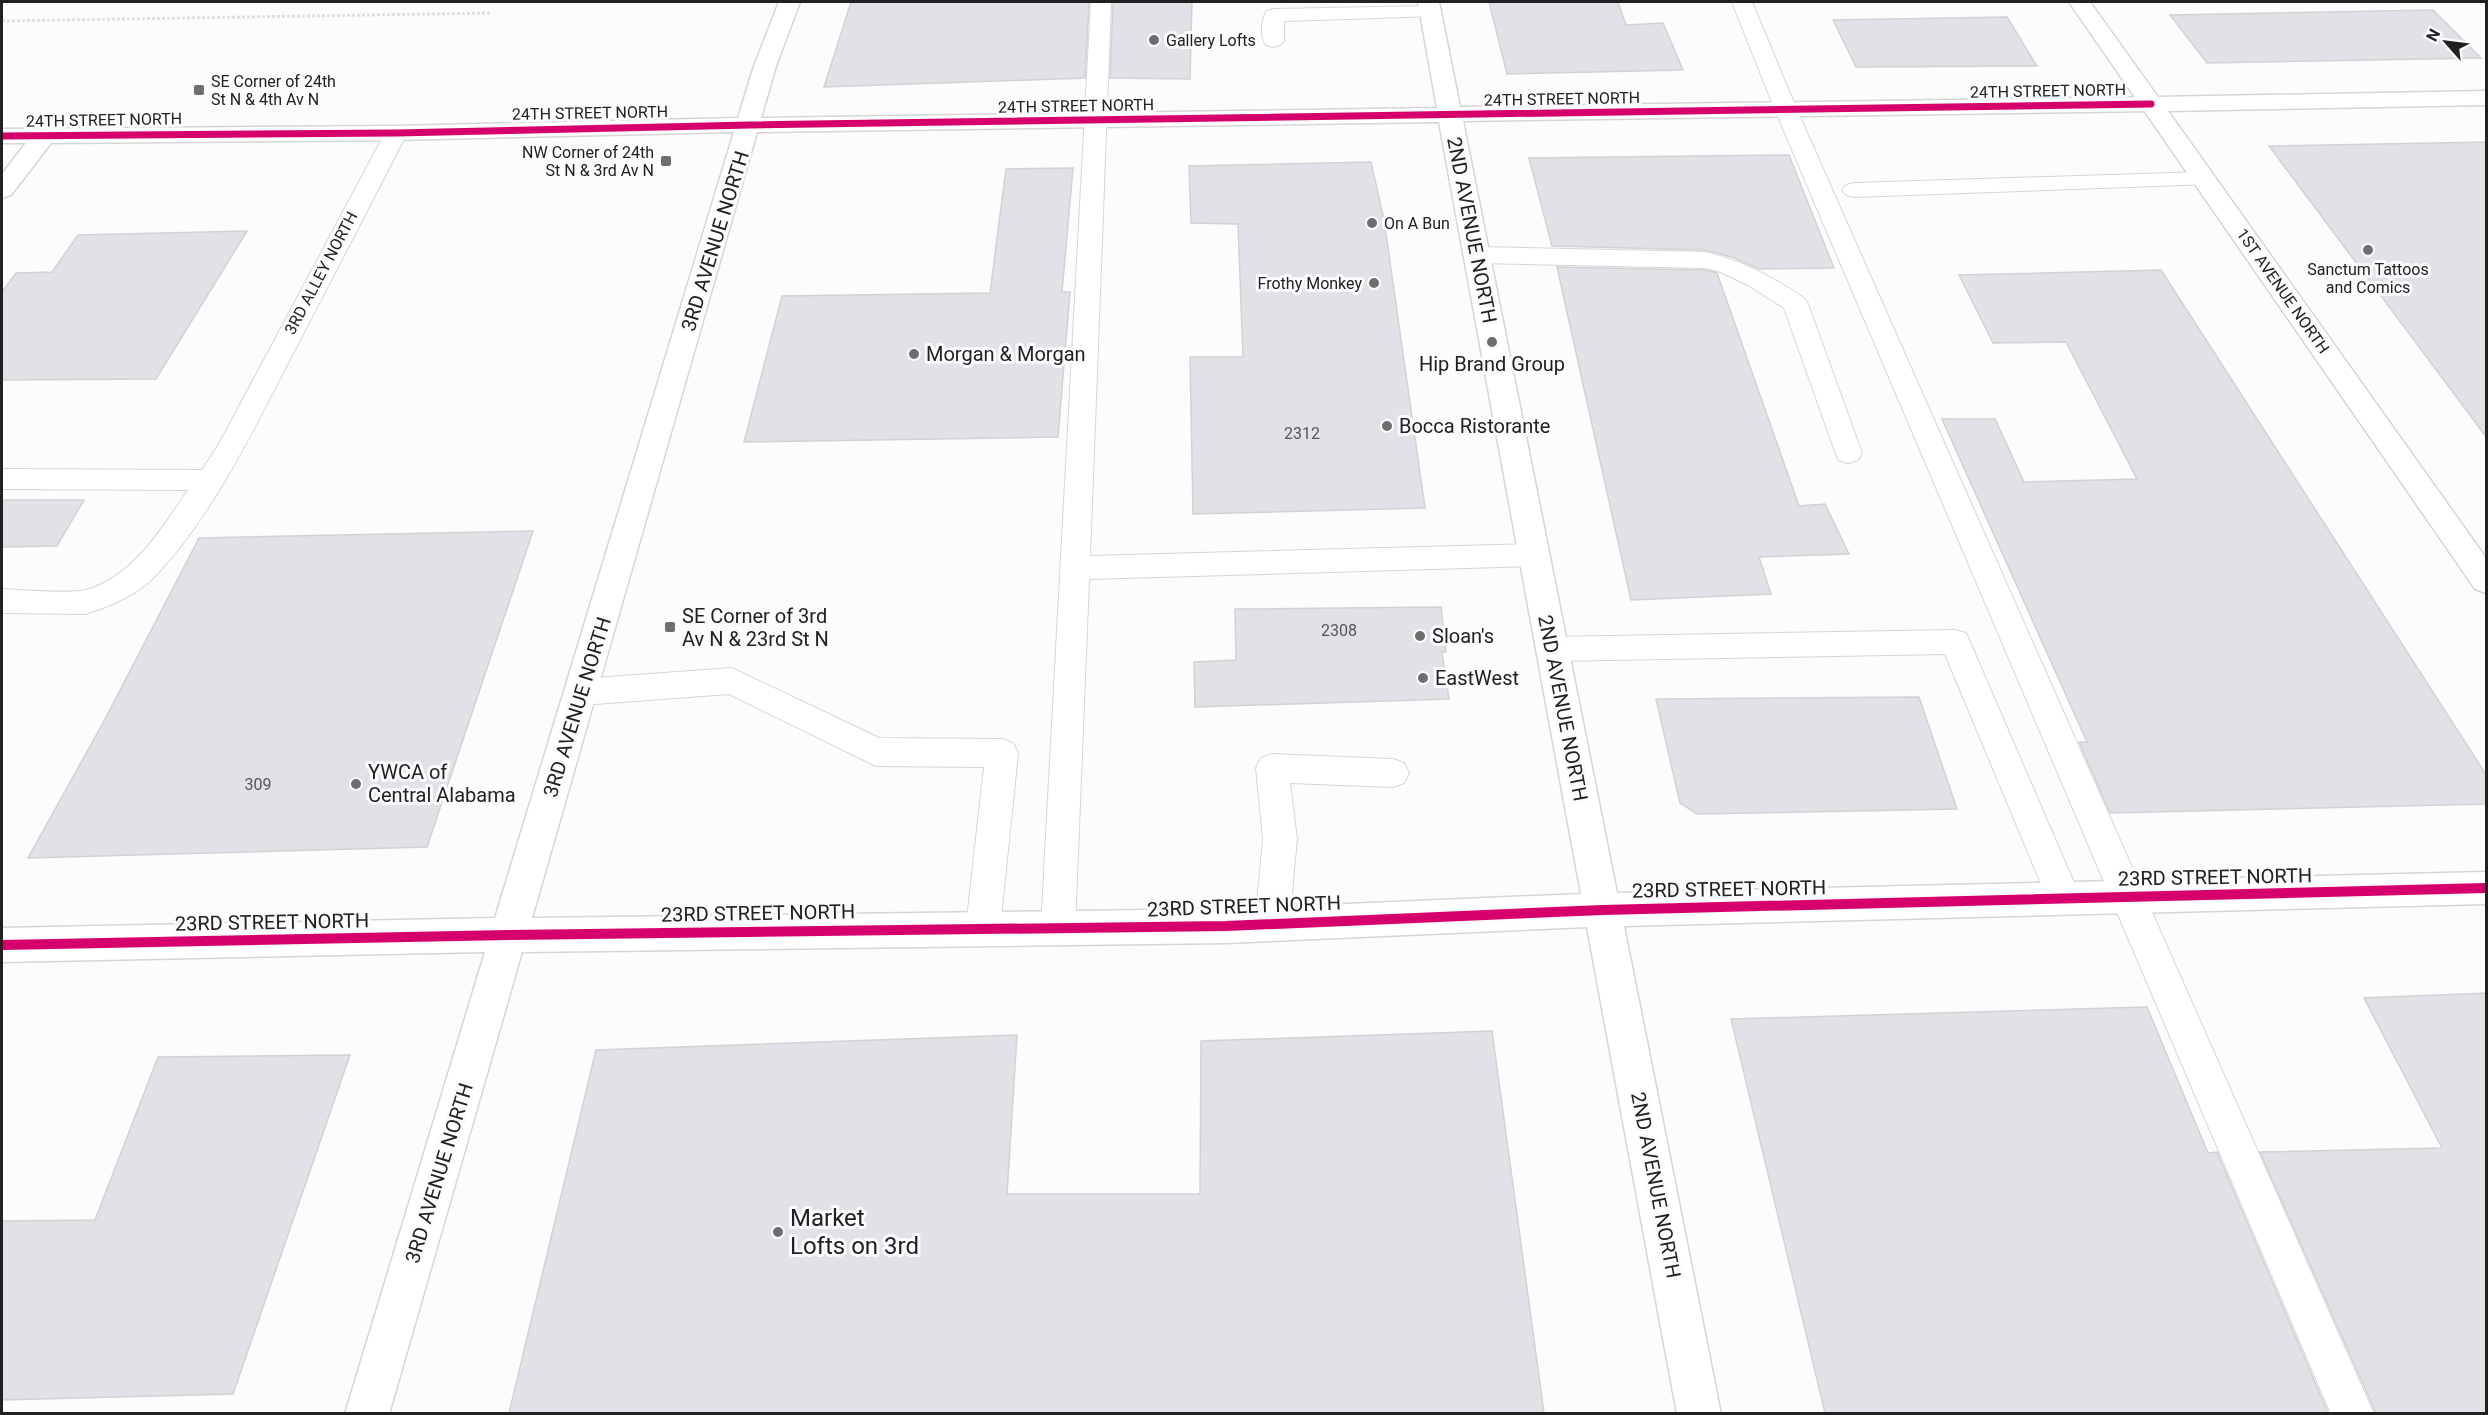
<svg xmlns="http://www.w3.org/2000/svg" width="2488" height="1415" viewBox="0 0 2488 1415" font-family="Roboto,sans-serif">
  <rect width="100%" height="100%" fill="#fcfcfd"/>
  <!-- building -->
  <g fill="#e1e2e7" stroke="#d2d2d3" stroke-width="1.5">
    <polygon points="851,2 1089,2 1085,78 824,87"/>
    <polygon points="1113,2 1192,2 1190,79 1110,78"/>
    <polygon points="1489,2 1618,2 1626,25 1663,23 1683,70 1507,74"/>
    <polygon points="2433,10 2481,58 2207,63 2170,15"/>
    <polygon points="2007,17 2037,66 1856,67 1833,20"/>
    <polygon points="2487,142 2487,438 2269,146"/>
    <polygon points="1789,155 1834,268 1759,269 1732,257 1704,250 1552,246 1529,158"/>
    <polygon points="1371,162 1384,220 1425,508 1193,514 1190,357 1243,357 1238,224 1191,223 1189,166"/>
    <polygon points="1073,168 1062,292 1070,292 1058,437 744,442 782,296 990,293 1006,169"/>
    <polygon points="247,231 156,379 2,380 2,292 16,273 52,272 78,235"/>
    <polygon points="1557,267 1704,270 1717,273 1799,506 1825,504 1849,554 1759,557 1771,594 1631,600"/>
    <polygon points="2161,270 2487,776 2487,804 2110,813 2079,742 2087,742 1942,419 1995,419 2024,482 2137,479 2066,342 1993,343 1959,275"/>
    <polygon points="2,500 84,500 57,546 2,547"/>
    <polygon points="533,531 427,847 28,858 104,721 199,538"/>
    <polygon points="1441,607 1446,652 1442,652 1449,699 1195,707 1194,662 1236,660 1235,609"/>
    <polygon points="1919,697 1957,809 1697,814 1680,803 1656,699"/>
    <polygon points="2487,993 2487,1413 2376,1413 2260,1152 2442,1148 2364,998"/>
    <polygon points="2147,1007 2208,1153 2217,1152 2328,1413 1825,1413 1731,1019"/>
    <polygon points="1492,1031 1544,1413 509,1413 596,1050 1017,1035 1007,1194 1200,1194 1201,1041"/>
    <polygon points="350,1055 233,1394 2,1400 2,1221 95,1220 158,1057"/>
  </g>
  <g fill="none" stroke-linecap="round" stroke-linejoin="round">
    <defs>
      <g id="lane">
        <polygon points="1091,2 1111,2 1090,556 1533,544 1543,547 1548,555 1543,563 1533,566 1089,579 1075,928 1070,939 1058,944 1046,939 1041,928"/>
        <polygon points="1732,2 1752,2 1797,110 2374,1414 2331,1414 1775,110"/>
        <path d="M1430 6 1437 8 1440 12 1437 16 1284 21V41L1280 45 1273 47 1266 45C1260 38 1261 18 1267 11L1274 9Z"/>
        <path d="M396 126 404 128 407 133C368 210 328 286 288 363 252 433 211 517 157 574 138 595 112 605 86 614L2 613V589C22 590 69 594 86 590 133 577 163 527 188 490L2 489V469L202 470 219 444 385 133 388 128Z"/>
        <polygon points="2204,172 2212,174 2216,179 2212,184 1854,197 1846,195 1842,190 1846,185 1854,183"/>
        <path d="M1477 247 1704 252C1742 260 1772 277 1804 298L1808 304 1862 453 1858 460 1848 463 1838 460 1784 308 1748 285 1718 271 1704 268 1477 263 1468 261 1465 255 1468 249Z"/>
        <polygon points="1955,630 1966,633 1970,642 2081,899 2076,910 2064,915 2052,910 1945,654 1551,661 1540,658 1536,649 1540,640 1551,637"/>
        <polygon points="732,668 879,738 1002,739 1013,743 1018,753 1000,928 995,939 983,944 971,939 966,928 984,767 876,766 729,694 581,705 570,701 565,692 570,683 581,679"/>
        <polygon points="1272,754 1393,759 1404,763 1409,773 1404,783 1393,787 1290,783 1297,839 1289,924 1284,935 1272,940 1260,935 1255,924 1263,839 1256,768 1261,758"/>
      </g>
      <path id="secondary" d="M779 2H800L776 66 761 118 1437 108 1418 2H1439L1460 107 2151 97 2159 99 2163 104 2159 109 2151 111 1463 121 1617 893 2486 872V904L1624 926 1721 1414H1677L1587 927 1226 943 522 952 389 1414H345L485 952 2 962V928L495 918 734 132 396 140 51 143 11 195 2 198V174L26 143H2V129L396 126 738 118 754 66ZM1439 122 1581 894 1226 909 532 918 757 132Z"/>
      <polygon id="primary" points="2069,2 2090,2 2158,97 2486,91 2486,105 2168,111 2486,558 2486,593 2475,589"/>
    </defs>
    <!-- lane casing -->
    <use href="#lane" stroke="#d6d6d7" stroke-width="2"/>
    <!-- secondary casing -->
    <use href="#secondary" stroke="#d6d6d7" stroke-width="3"/>
    <!-- primary casing -->
    <use href="#primary" stroke="#d6d6d7" stroke-width="3"/>
    <!-- path -->
    <polyline stroke="#e0e0e1" stroke-width="3" stroke-dasharray="3 2" stroke-linecap="butt" points="2,21 490,13"/>
    <!-- lane -->
    <use href="#lane" fill="#fff" fill-rule="evenodd"/>
    <!-- secondary -->
    <use href="#secondary" fill="#fff" fill-rule="evenodd"/>
    <!-- primary -->
    <use href="#primary" fill="#fff" fill-rule="evenodd"/>
    <defs>
      <polyline id="cycleway-far1" points="2,136 396,133 750,125 2151,104"/>
      <polyline id="cycleway" points="2,945 509,935 1226,926 1603,910 2486,888"/>
    </defs>
    <!-- cycleway-far1 casing -->
    <use href="#cycleway-far1" stroke="#fbfbfe" stroke-width="10"/>
    <!-- cycleway casing -->
    <use href="#cycleway" stroke="#fbfbfe" stroke-width="14"/>
    <!-- cycleway-far1 -->
    <use href="#cycleway-far1" stroke="#d6006c" stroke-width="7"/>
    <!-- cycleway -->
    <use href="#cycleway" stroke="#d6006c" stroke-width="10"/>
  </g>
  <!-- markers -->
  <g fill="#6e6e6f" stroke="#fbfbfe" stroke-width="2">
    <circle cx="1154" cy="40" r="6"/>
    <rect x="193" y="84" width="12" height="12" rx="3"/>
    <rect x="660" y="155" width="12" height="12" rx="3"/>
    <circle cx="1372" cy="223" r="6"/>
    <circle cx="2368" cy="250" r="6"/>
    <circle cx="1374" cy="283" r="6"/>
    <circle cx="1492" cy="342" r="6"/>
    <circle cx="914" cy="354" r="6"/>
    <circle cx="1387" cy="426" r="6"/>
    <rect x="664" y="621" width="12" height="12" rx="3"/>
    <circle cx="1420" cy="636" r="6"/>
    <circle cx="1423" cy="678" r="6"/>
    <circle cx="356" cy="784" r="6"/>
    <circle cx="778" cy="1232" r="6"/>
  </g>
  <g text-anchor="middle" dominant-baseline="central" stroke-width="6" stroke-linejoin="round" paint-order="stroke">
    <!-- far-poi labels -->
    <g font-size="16" fill="#212122" stroke="#fbfbfe" text-anchor="start">
      <text x="1166" y="40">Gallery Lofts</text>
      <text x="211" y="81">SE Corner of 24th<tspan x="211" dy="18">St N &amp; 4th Av N</tspan></text>
      <text x="654" y="152" text-anchor="end">NW Corner of 24th<tspan x="654" dy="18">St N &amp; 3rd Av N</tspan></text>
      <text x="1384" y="223">On A Bun</text>
      <text x="2368" y="269" text-anchor="middle">Sanctum Tattoos<tspan x="2368" dy="18">and Comics</tspan></text>
      <text x="1362" y="283" text-anchor="end">Frothy Monkey</text>
    </g>
    <!-- far-street labels -->
    <g font-size="16" fill="#212122" stroke="#fbfbfe">
      <text transform="translate(2048 91) rotate(-1)">24TH STREET NORTH</text>
      <text transform="translate(1562 99) rotate(-1)">24TH STREET NORTH</text>
      <text transform="translate(1076 106) rotate(-1)">24TH STREET NORTH</text>
      <text transform="translate(590 113) rotate(-1)">24TH STREET NORTH</text>
      <text transform="translate(104 120) rotate(-1)">24TH STREET NORTH</text>
      <text transform="translate(321 273) rotate(-62)">3RD ALLEY NORTH</text>
      <text transform="translate(2283 291) rotate(55)">1ST AVENUE NORTH</text>
    </g>
    <!-- number labels -->
    <g font-size="16" fill="#555658">
      <text x="1302" y="433">2312</text>
      <text x="1339" y="630">2308</text>
      <text x="258" y="784">309</text>
    </g>
    <!-- street labels -->
    <g font-size="20" fill="#212122" stroke="#fbfbfe">
      <text transform="translate(1472 230) rotate(79)">2ND AVENUE NORTH</text>
      <text transform="translate(715 241) rotate(-73)">3RD AVENUE NORTH</text>
      <text transform="translate(577 707) rotate(-73)">3RD AVENUE NORTH</text>
      <text transform="translate(1563 708) rotate(79)">2ND AVENUE NORTH</text>
      <text transform="translate(2215 877) rotate(-1)">23RD STREET NORTH</text>
      <text transform="translate(1729 889) rotate(-1)">23RD STREET NORTH</text>
      <text transform="translate(1244 906) rotate(-2)">23RD STREET NORTH</text>
      <text transform="translate(758 913) rotate(-1)">23RD STREET NORTH</text>
      <text transform="translate(272 922) rotate(-1)">23RD STREET NORTH</text>
      <text transform="translate(439 1173) rotate(-73)">3RD AVENUE NORTH</text>
      <text transform="translate(1656 1185) rotate(79)">2ND AVENUE NORTH</text>
    </g>
    <!-- poi labels -->
    <g font-size="20" fill="#212122" stroke="#fbfbfe" text-anchor="start">
      <text x="926" y="354">Morgan &amp; Morgan</text>
      <text x="1492" y="364" text-anchor="middle">Hip Brand Group</text>
      <text x="1399" y="426">Bocca Ristorante</text>
      <text x="682" y="616">SE Corner of 3rd<tspan x="682" dy="23">Av N &amp; 23rd St N</tspan></text>
      <text x="1432" y="636">Sloan's</text>
      <text x="1435" y="678">EastWest</text>
      <text x="368" y="772">YWCA of<tspan x="368" dy="23">Central Alabama</tspan></text>
    </g>
    <!-- near-poi labels -->
    <g font-size="24" fill="#212122" stroke="#fbfbfe" text-anchor="start">
      <text x="790" y="1218">Market<tspan x="790" dy="28">Lofts on 3rd</tspan></text>
    </g>
  </g>
  <!-- border -->
  <rect width="2488" height="1415" fill="none" stroke="#212122" stroke-width="6"/>
  <!-- north arrow -->
  <g transform="translate(2446 42) rotate(298)" stroke="#fbfbfe" stroke-width="4.5" paint-order="stroke">
  <path d="M0-4.5L10 22L0 15L-10 22Z" fill="#212122"/>
  <text y="-9" font-size="16" font-weight="bold" text-anchor="middle" fill="#212122">N</text>
  </g>
</svg>
